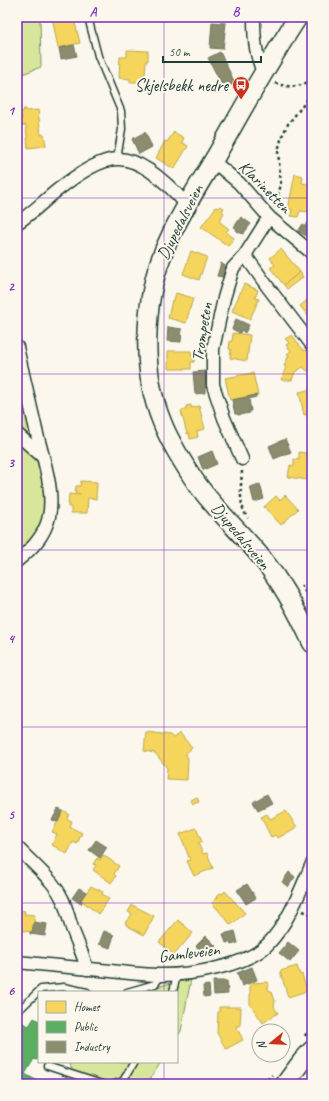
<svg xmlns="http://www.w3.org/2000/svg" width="329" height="1101" viewBox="0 0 329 1101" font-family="Caveat,sans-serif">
  <rect width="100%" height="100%" fill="#fbf7ec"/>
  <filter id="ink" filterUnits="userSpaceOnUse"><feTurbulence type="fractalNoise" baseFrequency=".025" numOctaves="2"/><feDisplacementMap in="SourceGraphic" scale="8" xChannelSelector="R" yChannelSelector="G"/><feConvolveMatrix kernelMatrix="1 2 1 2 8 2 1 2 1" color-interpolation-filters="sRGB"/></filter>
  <g filter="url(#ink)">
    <!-- green -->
    <g fill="#d7e69a" stroke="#7b9267">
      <polygon points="17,17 40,17 41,67 17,76"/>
      <polygon points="17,341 24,368 50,515 17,559"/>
      <polygon points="191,979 181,1031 177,1037 177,992 142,992 167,984"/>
      <polygon points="69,1062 161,1062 147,1084 83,1084 76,1080"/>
    </g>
    <!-- homes -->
    <g fill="#f6d55c" stroke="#b6a750">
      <polygon points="52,17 76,17 77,22 75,23 80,43 58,48"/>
      <polygon points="127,50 148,51 148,61 146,61 145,75 142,75 142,80 139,80 139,82 130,82 130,79 119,78 120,57 127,57"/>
      <polygon points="23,109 26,109 26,111 38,110 41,135 44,134 46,146 28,148 26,125 18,126 17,120 22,119 21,112 24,111"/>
      <polygon points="174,132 184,138 182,142 188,146 174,169 156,158 165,141 167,142"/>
      <polygon points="295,174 303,176 302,183 312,185 308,212 300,211 298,217 291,216 292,209 288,209"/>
      <polygon points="220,206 224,208 222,211 224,213 219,221 229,229 226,232 234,238 228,246 201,227 216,207 218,208"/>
      <polygon points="281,249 300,272 284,285 270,268 275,265 270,258"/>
      <polygon points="191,251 207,257 199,280 183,274"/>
      <polygon points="300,272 303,277 287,289 284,285"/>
      <polygon points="244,284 258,290 255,298 259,299 250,319 232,311"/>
      <polygon points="176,293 193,298 186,323 168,318 172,300 174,300"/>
      <polygon points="312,296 312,321 300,306"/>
      <polygon points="233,333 250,335 247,361 230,358 231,349 229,349 230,341 232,341"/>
      <polygon points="292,335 304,351 306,350 309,354 308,356 312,361 312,370 307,371 303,367 295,372 292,380 281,380 286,367 284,366 289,355 287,354 291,351 286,345 289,343 285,339"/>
      <polygon points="168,351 191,351 191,355 194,355 194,362 191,362 191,369 168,369"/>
      <polygon points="253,373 258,395 230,400 225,378"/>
      <polygon points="312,389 312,414 304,415 299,392"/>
      <polygon points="191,405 191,408 199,406 205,429 197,431 198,437 190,439 189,433 187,434 181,411 186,409 186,406"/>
      <polygon points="312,448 312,483 309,484 308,480 288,477 290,465 294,466 294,459 299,460 299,452 311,454"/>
      <polygon points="81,481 97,482 96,499 88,498 87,513 71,513 71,507 68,507 69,494 80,495 80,494 75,493 76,486 80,486"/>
      <polygon points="285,495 298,509 281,525 264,507 276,496 280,500"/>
      <polygon points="146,732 170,735 173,738 180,733 192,748 185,754 188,758 187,780 166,779 167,768 155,753 144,751"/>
      <polygon points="197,797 199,802 193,804 191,800"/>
      <polygon points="63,811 69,814 67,819 72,821 70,827 82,833 77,844 73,842 67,854 52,845 57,834 52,832"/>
      <polygon points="286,811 297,827 278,838 276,835 271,837 261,817 267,814 270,819"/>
      <polygon points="196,828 202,842 198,843 203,854 207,853 213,868 194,876 187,861 190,860 180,834"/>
      <polygon points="103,855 119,866 114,874 116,876 111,883 93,870 96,865 93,864 97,858 100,860"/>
      <polygon points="91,886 103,892 102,894 109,899 98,914 81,900 80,901"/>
      <polygon points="225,891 245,913 231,925 212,903 218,897 217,896 220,893 222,894"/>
      <polygon points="132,905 154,916 144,935 126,925 127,924 125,923 127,920 128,920 132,914 128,912"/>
      <polygon points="17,910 25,911 24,914 35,915 32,932 17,930"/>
      <polygon points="178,920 193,933 174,955 159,942"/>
      <polygon points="297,966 300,975 302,974 307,991 288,997 280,971"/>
      <polygon points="268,982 268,989 272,992 275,1001 274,1007 278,1013 263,1023 250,1004 250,983"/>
      <polygon points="219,1007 241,1007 240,1026 236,1026 243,1040 226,1049 217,1033 218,1012 219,1012"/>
    </g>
    <!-- public -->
    <polygon fill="#5aae61" stroke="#488c54" points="34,1018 39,1021 39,1057 37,1060 34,1059 25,1074 43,1084 17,1084 17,1057 21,1051 17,1049 17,1024 19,1021 29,1026"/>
    <!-- industry -->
    <g fill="#8c8c6e" stroke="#6b745d">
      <polygon points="212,22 226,23 223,49 210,48"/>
      <polygon points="74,45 77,56 61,59 59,48"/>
      <polygon points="220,52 235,83 224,89 208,58"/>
      <polygon points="145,132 152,147 139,154 132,139"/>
      <polygon points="241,217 251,224 243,234 236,231 237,229 234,227"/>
      <polygon points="307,223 311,226 309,228 312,230 308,237 298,231 303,224 306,226"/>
      <polygon points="221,263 228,268 224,277 217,276"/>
      <polygon points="236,319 249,325 245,333 241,330 240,333 232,329"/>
      <polygon points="168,327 182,329 181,342 167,341"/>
      <polygon points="205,371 206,388 205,388 205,393 195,394 193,372"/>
      <polygon points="256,395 256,397 249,399 251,411 249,411 250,413 238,415 237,414 235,414 232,400"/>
      <polygon points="285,439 291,452 274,459 269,446"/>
      <polygon points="212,451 217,464 203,470 198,457"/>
      <polygon points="260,484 264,499 254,502 250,487"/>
      <polygon points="267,794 272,803 258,810 253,802"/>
      <polygon points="58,809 63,811 58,822 52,820"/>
      <polygon points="96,840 107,847 100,858 89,850"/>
      <polygon points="289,872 295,877 288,887 282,882"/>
      <polygon points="247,884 256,898 246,904 237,890"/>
      <polygon points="79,888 86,892 80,901 81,900 82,902 81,904 72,898"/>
      <polygon points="34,922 47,924 45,936 30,934 30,932 32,932"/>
      <polygon points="104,931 114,935 110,948 99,944"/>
      <polygon points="235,931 238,943 231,945 230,942 226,943 223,934"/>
      <polygon points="206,936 216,946 205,956 196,946"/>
      <polygon points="288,942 299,951 290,962 279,953"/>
      <polygon points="252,967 257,980 242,986 237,973"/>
      <polygon points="17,976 20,977 19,989 17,989"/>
      <polygon points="213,981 227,981 228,994 214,995"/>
      <polygon points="209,985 210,996 204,997 203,986"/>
    </g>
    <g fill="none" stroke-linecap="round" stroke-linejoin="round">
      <defs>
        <g id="lane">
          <polyline points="89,21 98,56 121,111 122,129 117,158"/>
          <polyline points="127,992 155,984 162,975"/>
          <polyline points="173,992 177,974"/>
          <polyline points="17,1012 41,989 64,987 87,992"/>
          <polyline points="47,1066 102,1084"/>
          <polyline points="115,1084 123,1081 134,1062"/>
        </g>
        <g id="street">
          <path d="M254 17C254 37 255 55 264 74"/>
          <polyline points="213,161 239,183 269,217 312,253"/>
          <path d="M17 223C31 214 43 202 55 192 70 180 98 159 117 159 142 158 171 187 187 205"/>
          <polyline points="245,255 267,286 312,345"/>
          <path d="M17 347C23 375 30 403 36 430 43 459 58 498 46 526 40 541 29 551 17 561"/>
          <polyline points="17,434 42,456"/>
          <polyline points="242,459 224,418 213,385 213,349 224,298 233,268 245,255 269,217"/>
          <path d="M17 847C28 859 41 870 52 883 65 898 66 910 72 928 77 942 83 954 87 969"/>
          <path d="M17 962C48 965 80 968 111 971 128 973 145 975 162 975 192 975 247 966 268 944 289 922 300 891 312 864"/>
        </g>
        <g id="secondary">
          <path d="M298 17C269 61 242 110 216 156 200 183 183 209 170 237 144 289 139 367 162 422 169 440 180 458 191 475 210 505 238 529 261 557 282 583 298 612 312 643"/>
          <polyline points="285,1084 302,1061 312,1050"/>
        </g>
      </defs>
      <!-- lane casing -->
      <use href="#lane" stroke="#1f3d34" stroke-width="9"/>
      <!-- street casing -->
      <use href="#street" stroke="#1f3d34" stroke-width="15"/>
      <!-- secondary casing -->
      <use href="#secondary" stroke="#1f3d34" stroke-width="21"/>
      <!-- path -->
      <g stroke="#1f3d34" stroke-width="2.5" stroke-dasharray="3 3" stroke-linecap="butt">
        <path d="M275 83C288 88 301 88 312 79"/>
        <polyline points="275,207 281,184 278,151 282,136 288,124 312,94"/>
        <path d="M242 471C241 486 238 505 248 518"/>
        <polyline points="301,585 312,603"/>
        <polyline points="303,911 312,915"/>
        <polyline points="305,1036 312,1024"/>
        <polyline points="263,1084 272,1075"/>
      </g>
      <!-- lane -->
      <use href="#lane" stroke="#fbf7ec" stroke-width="6"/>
      <!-- street -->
      <use href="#street" stroke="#fbf7ec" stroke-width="12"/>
      <!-- secondary -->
      <use href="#secondary" stroke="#fbf7ec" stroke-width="18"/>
    </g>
  </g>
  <!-- grid -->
  <path fill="none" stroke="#7b2cbf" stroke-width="1" stroke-opacity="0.55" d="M164 17V992M17 198H312M17 374H312M17 550H312M17 727H312M17 903H312M164 1062V1084"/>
  <!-- icons -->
  <defs>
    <symbol id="bus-pin" viewBox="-11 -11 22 30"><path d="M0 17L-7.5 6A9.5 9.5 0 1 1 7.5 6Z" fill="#c8321e" stroke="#fbf7ec"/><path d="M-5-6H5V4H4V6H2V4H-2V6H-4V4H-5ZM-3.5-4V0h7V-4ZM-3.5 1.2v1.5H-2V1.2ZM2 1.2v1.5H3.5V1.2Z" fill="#fff"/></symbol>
  </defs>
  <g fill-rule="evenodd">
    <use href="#bus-pin" x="231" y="75" width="20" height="27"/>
  </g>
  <g text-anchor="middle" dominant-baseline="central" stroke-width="4" stroke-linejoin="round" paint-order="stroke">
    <!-- poi labels -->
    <g font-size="17" fill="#1f3d34" stroke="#fbf7ec" text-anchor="end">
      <text x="228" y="85">Skjelsbekk nedre</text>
    </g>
    <!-- street labels -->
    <g font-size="17" fill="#1f3d34" stroke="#fbf7ec">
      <text transform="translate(265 187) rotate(45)">Klarinetten</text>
      <text transform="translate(180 222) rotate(-63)">Djupedalsveien</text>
      <text transform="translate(202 332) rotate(-81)">Trompeten</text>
      <text transform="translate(241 536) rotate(50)">Djupedalsveien</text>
      <text transform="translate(189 953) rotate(-7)">Gamleveien</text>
    </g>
  </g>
  <!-- margin -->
  <rect width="329" height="1101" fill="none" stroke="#fbf7ec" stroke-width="44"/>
  <!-- legend -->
  <rect x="38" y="991" width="140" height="72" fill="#fbf7ec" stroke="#a3ada2"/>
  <rect x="46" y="1001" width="20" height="12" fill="#f6d55c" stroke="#a3ada2"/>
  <text x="74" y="1011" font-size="12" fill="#1f3d34">Homes</text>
  <rect x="46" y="1021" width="20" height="12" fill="#5aae61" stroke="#a3ada2"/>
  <text x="74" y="1031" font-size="12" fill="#1f3d34">Public</text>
  <rect x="46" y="1041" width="20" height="12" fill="#8c8c6e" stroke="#a3ada2"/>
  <text x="74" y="1051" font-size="12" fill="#1f3d34">Industry</text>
  <!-- north arrow -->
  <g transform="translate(271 1043) rotate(252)"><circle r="19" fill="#fbf7ec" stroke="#a3ada2"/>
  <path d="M0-3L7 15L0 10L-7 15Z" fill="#c8321e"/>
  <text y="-6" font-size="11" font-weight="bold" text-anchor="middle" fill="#1f3d34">N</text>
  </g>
  <!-- scale -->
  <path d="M163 56v6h98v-6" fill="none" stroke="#1f3d34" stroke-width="2"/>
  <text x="169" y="56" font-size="12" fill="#1f3d34" stroke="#fbf7ec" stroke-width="3" paint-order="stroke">50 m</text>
  <rect x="22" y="22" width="285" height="1057" fill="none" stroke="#7b2cbf" stroke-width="1.5"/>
  <g font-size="13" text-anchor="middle" font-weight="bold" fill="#7b2cbf">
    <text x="93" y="16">A</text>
    <text x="236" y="16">B</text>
    <text x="11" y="115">1</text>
    <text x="11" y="291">2</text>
    <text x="11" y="467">3</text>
    <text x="11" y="643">4</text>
    <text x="11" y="819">5</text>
    <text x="11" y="995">6</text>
  </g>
</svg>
